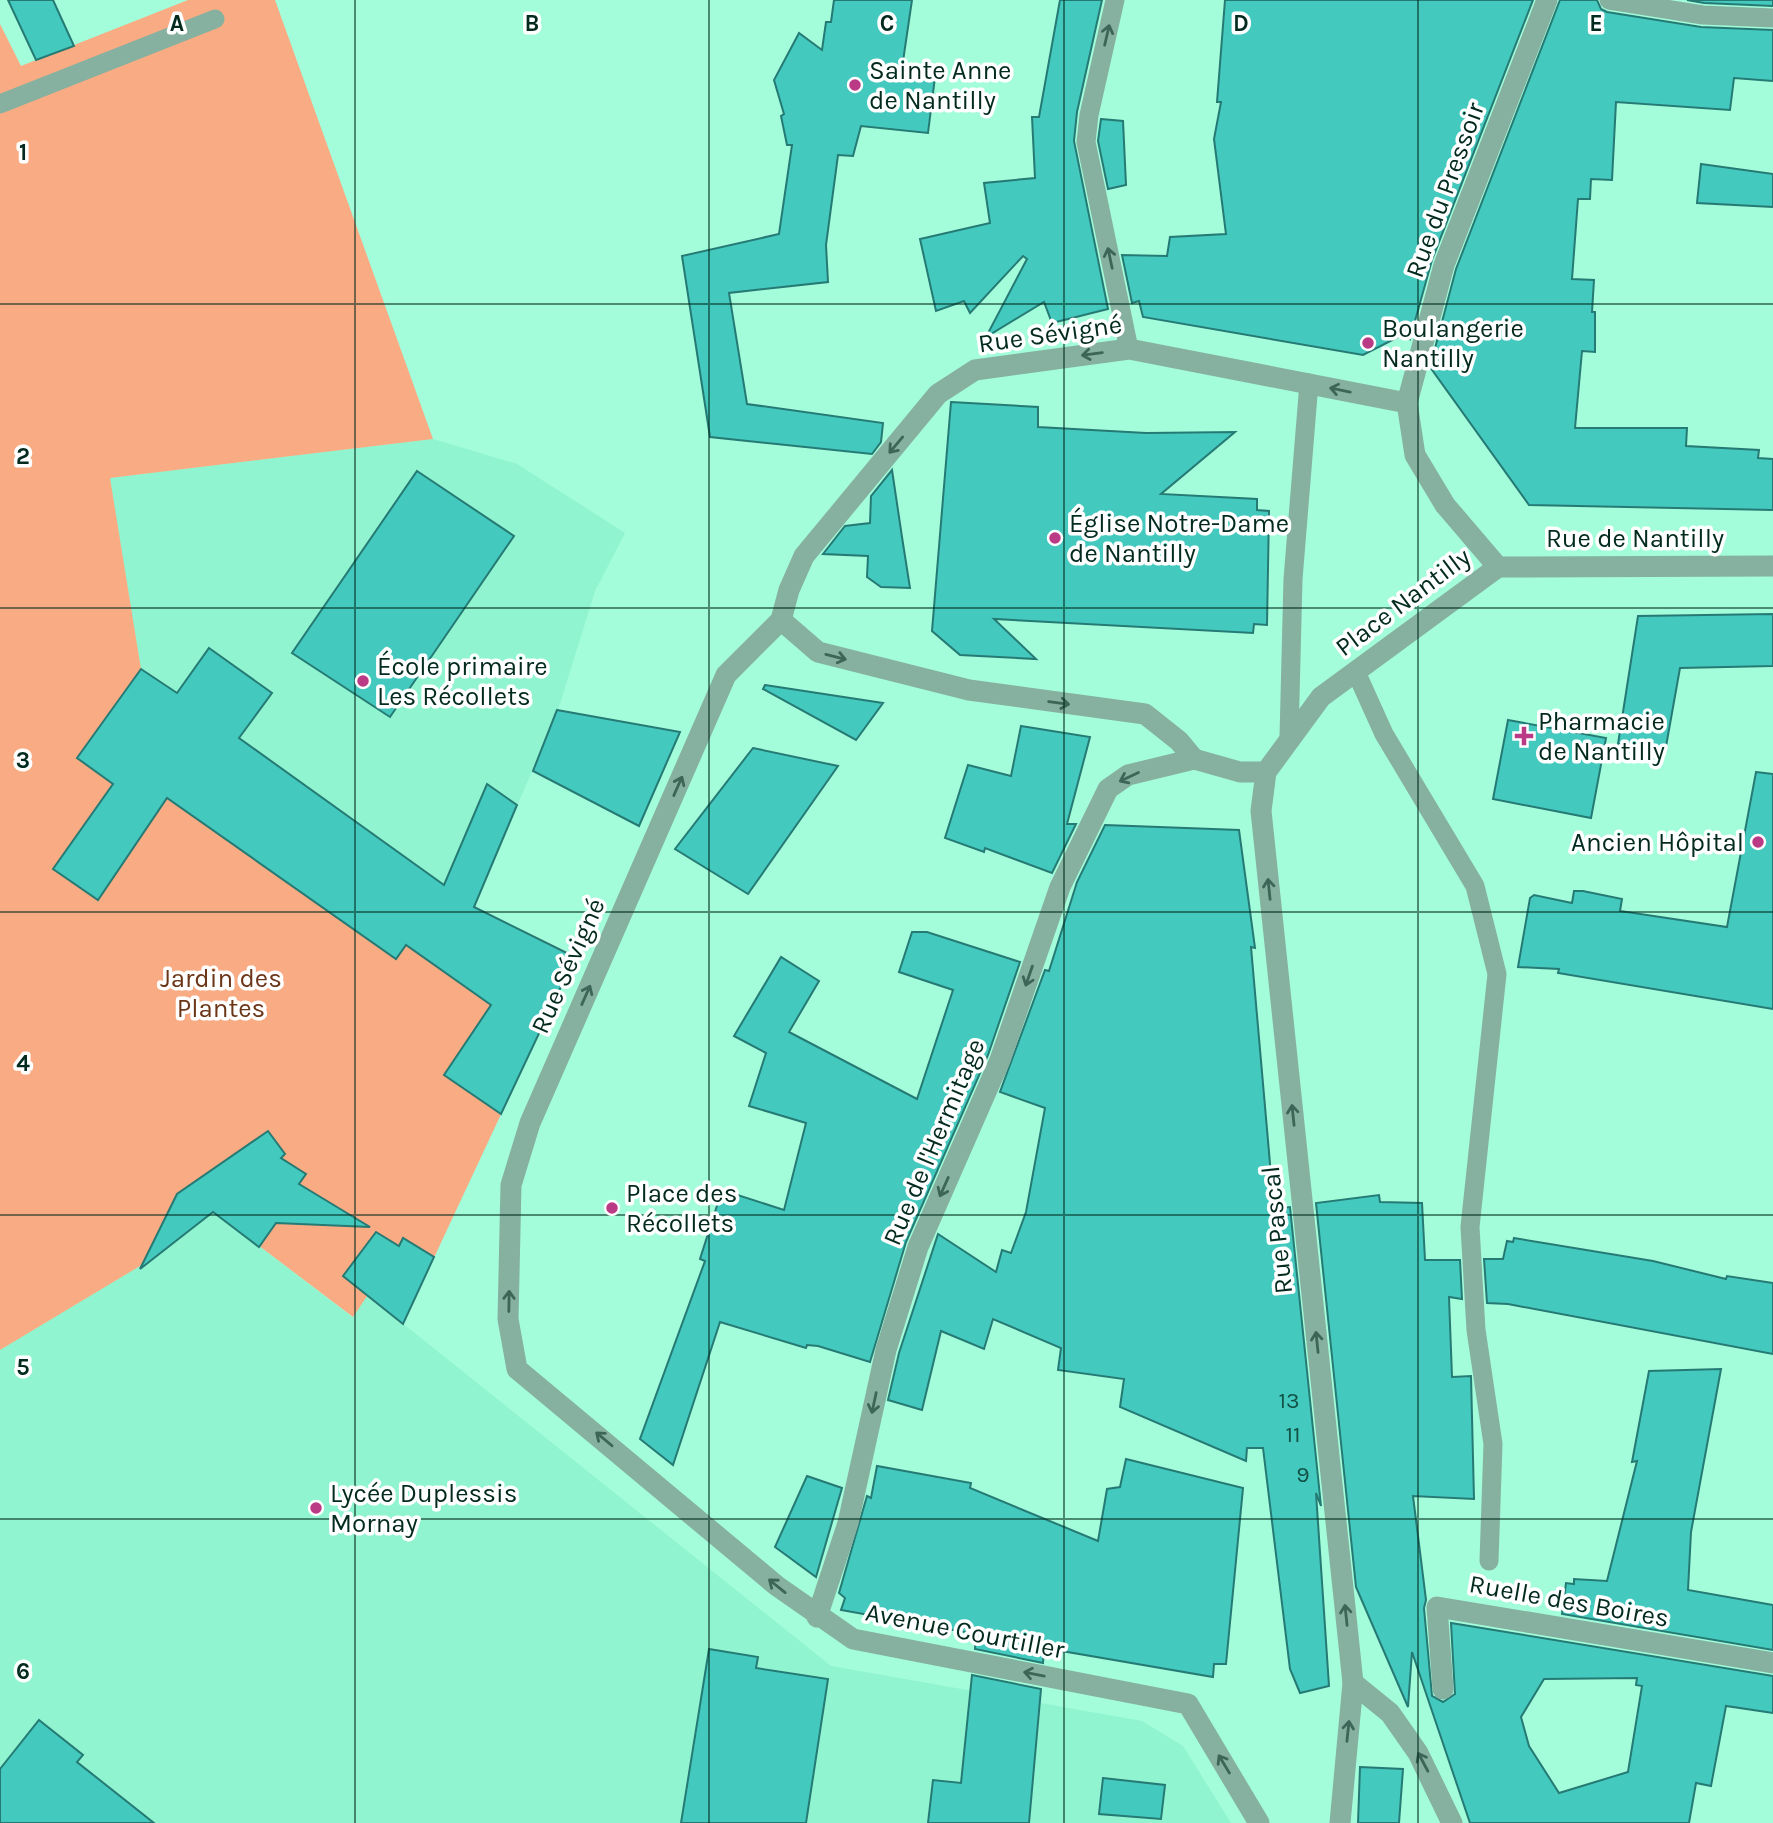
<svg xmlns="http://www.w3.org/2000/svg" width="1773" height="1823" viewBox="0 0 1773 1823" font-family="Karla,sans-serif">
  <rect width="100%" height="100%" fill="#a3fcda"/>
  <!-- built -->
  <g fill="#8ff4cf">
    <polygon points="433,439 517,464 625,533 595,591 558,710 474,907 141,669 109,478"/>
    <polygon points="213,1211 352,1317 367,1295 831,1666 1142,1721 1183,1746 1231,1823 0,1823 0,1350 155,1257"/>
  </g>
  <!-- green -->
  <polygon fill="#f9ac83" points="188,0 275,0 433,439 110,478 141,669 474,907 575,956 403,1324 367,1296 353,1317 213,1211 155,1257 0,1350 0,24 21,66"/>
  <!-- building -->
  <g fill="#44c9bf" stroke="#267a74" stroke-width="2" fill-rule="evenodd">
    <polygon points="8,0 53,0 74,46 36,60"/>
    <polygon points="834,0 912,0 902,68 929,69 928,76 935,77 928,133 861,126 853,156 838,155 826,245 828,282 729,293 747,404 883,423 881,442 872,454 710,437 682,256 779,234 792,145 787,145 781,116 784,114 774,80 799,33 822,50 826,22 831,22"/>
    <polygon points="1060,0 1102,0 1077,112 1074,141 1108,309 1052,323 1044,302 986,337 1027,259 1023,256 970,313 964,301 936,311 920,239 990,223 984,183 1035,178 1032,117 1039,117"/>
    <polygon points="1225,0 1533,0 1432,260 1410,339 1406,333 1363,355 1143,317 1139,301 1132,303 1122,255 1167,256 1170,237 1226,234 1214,139 1221,102 1217,102"/>
    <polygon points="1560,0 1597,0 1601,9 1607,12 1701,27 1773,30 1773,81 1734,78 1730,110 1616,102 1612,180 1591,179 1590,199 1578,199 1572,279 1594,280 1592,312 1595,312 1595,352 1582,351 1575,428 1687,428 1686,446 1759,450 1758,458 1773,459 1773,510 1529,505 1430,367 1456,269"/>
    <polygon points="1687,0 1773,0 1773,6 1704,3"/>
    <polygon points="1101,119 1123,121 1126,185 1108,189 1098,141"/>
    <polygon points="1701,164 1773,174 1773,207 1697,203"/>
    <polygon points="951,402 1038,407 1038,427 1146,433 1235,432 1161,494 1257,499 1257,510 1269,511 1267,625 1254,624 1253,633 994,619 1036,659 960,655 932,631"/>
    <polygon points="892,470 902,537 910,588 881,587 867,577 868,556 823,554 845,526 870,523 871,496"/>
    <polygon points="417,471 514,536 390,717 292,653"/>
    <polygon points="1773,614 1773,666 1680,668 1665,752 1618,744 1638,616"/>
    <polygon points="209,648 272,693 239,738 444,885 487,784 517,805 474,907 575,957 501,1114 444,1075 491,1005 406,945 396,959 167,798 98,900 53,869 113,784 77,758 141,669 177,693"/>
    <polygon points="765,685 883,703 856,740 763,689"/>
    <polygon points="557,710 680,732 639,826 533,771"/>
    <polygon points="1508,720 1606,738 1591,818 1493,799"/>
    <polygon points="1021,726 1090,737 1067,824 1076,824 1052,873 985,848 984,852 945,838 968,765 1011,776"/>
    <polygon points="753,748 838,766 748,894 675,849"/>
    <polygon points="1756,772 1773,774 1773,1009 1558,973 1559,969 1518,967 1530,898 1534,895 1572,903 1574,891 1583,891 1622,899 1620,911 1727,927"/>
    <polygon points="1105,825 1239,830 1255,948 1251,947 1274,1209 1290,1207 1321,1506 1316,1493 1329,1686 1300,1693 1290,1669 1263,1448 1247,1448 1246,1461 1120,1407 1124,1379 1058,1370 1061,1348 993,1319 984,1349 941,1331 922,1410 888,1400 899,1353 938,1234 996,1272 1002,1250 1011,1253 1026,1212 1045,1108 1000,1092 1045,970 1049,971 1077,882"/>
    <polygon points="912,932 927,932 1020,962 988,1055 906,1242 870,1362 818,1346 807,1345 806,1348 720,1322 673,1465 640,1439 705,1261 700,1259 722,1190 784,1210 806,1123 749,1106 766,1053 734,1036 781,957 819,981 789,1032 917,1099 953,990 899,972"/>
    <polygon points="268,1131 285,1154 281,1158 306,1174 299,1184 370,1227 276,1223 259,1247 213,1212 140,1269 177,1194"/>
    <path d="M1379 1195 1380 1202 1422 1203 1425 1260H1460L1462 1299 1449 1297 1452 1377 1471 1376 1474 1499 1413 1496 1426 1600 1424 1608 1432 1696 1443 1702 1455 1694 1451 1623 1773 1676V1713L1726 1706 1711 1786 1696 1783 1689 1823H1470L1412 1652 1408 1707 1356 1587 1316 1203ZM1637 1678 1636 1685 1642 1686 1628 1772 1559 1793 1529 1746 1521 1717 1544 1679Z"/>
    <polygon points="376,1232 399,1246 403,1238 434,1257 403,1324 343,1276"/>
    <polygon points="1514,1238 1653,1261 1726,1279 1727,1276 1773,1283 1773,1354 1508,1304 1487,1303 1484,1259 1503,1259 1507,1241 1513,1242"/>
    <polygon points="1721,1369 1691,1532 1688,1590 1773,1605 1773,1650 1562,1614 1566,1583 1574,1584 1574,1579 1607,1581 1637,1461 1632,1462 1649,1371"/>
    <polygon points="1126,1459 1243,1488 1226,1664 1214,1664 1213,1677 1044,1648 1043,1663 975,1649 976,1634 841,1610 845,1598 839,1593 867,1496 871,1498 877,1466 971,1483 970,1488 1098,1541 1107,1489 1120,1487"/>
    <polygon points="807,1476 842,1488 816,1577 775,1547"/>
    <polygon points="709,1649 758,1657 756,1668 828,1679 806,1823 681,1823"/>
    <polygon points="972,1675 1041,1689 1029,1823 928,1823 933,1780 961,1783"/>
    <polygon points="39,1720 83,1755 77,1762 154,1823 0,1823 0,1769"/>
    <polygon points="1360,1767 1403,1769 1399,1823 1358,1823"/>
    <polygon points="1103,1778 1165,1785 1161,1819 1099,1814"/>
  </g>
  <g fill="none" stroke-linecap="round" stroke-linejoin="round">
    <!-- lane -->
    <g stroke="#86b09f" stroke-width="19">
      <polyline points="1115,0 1089,115 1086,142 1129,349"/>
      <polyline points="1609,0 1703,15 1773,18"/>
      <polyline points="0,104 215,19"/>
      <polyline points="1356,672 1384,734 1475,886 1497,974 1470,1227 1476,1330 1493,1444 1489,1561"/>
      <polyline points="1289,737 1293,579 1309,383"/>
    </g>
    <!-- street -->
    <g stroke="#86b09f" stroke-width="21">
      <polyline points="1498,567 1445,505 1415,455 1407,403 1444,265 1547,0"/>
      <polyline points="1498,567 1773,566"/>
      <polyline points="781,620 818,652 969,690 1145,714 1179,741 1194,759"/>
      <polyline points="817,1617 848,1523 886,1350 918,1247 1000,1060 1060,887 1108,789 1128,775 1194,759 1240,772 1266,772"/>
      <polyline points="1353,1683 1390,1713 1418,1753 1452,1823"/>
      <polyline points="1443,1689 1437,1607 1773,1663"/>
      <polyline points="1259,1823 1188,1704 853,1639 777,1586 517,1369 508,1319 511,1185 530,1123 726,675 781,620 789,590 804,556 938,394 975,370 1129,349 1407,403"/>
      <polyline points="1340,1823 1353,1683 1261,811 1266,772 1321,697 1498,567"/>
    </g>
  </g>
  <!-- one-way arrows -->
  <defs><path id="oneway-shaft" d="M-6 0H5M1.5-3L5.5 0L1.5 3" fill="none" stroke-width="1.6" stroke-linecap="round" stroke-linejoin="round" transform="scale(1.75)"/></defs>
  <g stroke="#3d6658">
    <use href="#oneway-shaft" transform="translate(1107 35) rotate(-77)"/>
    <use href="#oneway-shaft" transform="translate(1110 258) rotate(-102)"/>
    <use href="#oneway-shaft" transform="translate(1092 354) rotate(172)"/>
    <use href="#oneway-shaft" transform="translate(1340 390) rotate(-168)"/>
    <use href="#oneway-shaft" transform="translate(896 445) rotate(130)"/>
    <use href="#oneway-shaft" transform="translate(836 657) rotate(14)"/>
    <use href="#oneway-shaft" transform="translate(1059 703) rotate(8)"/>
    <use href="#oneway-shaft" transform="translate(1129 777) rotate(155)"/>
    <use href="#oneway-shaft" transform="translate(678 786) rotate(-66)"/>
    <use href="#oneway-shaft" transform="translate(1269 889) rotate(-96)"/>
    <use href="#oneway-shaft" transform="translate(1029 976) rotate(109)"/>
    <use href="#oneway-shaft" transform="translate(586 995) rotate(-66)"/>
    <use href="#oneway-shaft" transform="translate(1293 1115) rotate(-96)"/>
    <use href="#oneway-shaft" transform="translate(944 1187) rotate(114)"/>
    <use href="#oneway-shaft" transform="translate(509 1301) rotate(-89)"/>
    <use href="#oneway-shaft" transform="translate(1317 1342) rotate(-96)"/>
    <use href="#oneway-shaft" transform="translate(874 1403) rotate(102)"/>
    <use href="#oneway-shaft" transform="translate(604 1439) rotate(-140)"/>
    <use href="#oneway-shaft" transform="translate(777 1586) rotate(-141)"/>
    <use href="#oneway-shaft" transform="translate(1346 1615) rotate(-96)"/>
    <use href="#oneway-shaft" transform="translate(1034 1674) rotate(-169)"/>
    <use href="#oneway-shaft" transform="translate(1348 1731) rotate(-84)"/>
    <use href="#oneway-shaft" transform="translate(1423 1762) rotate(-118)"/>
    <use href="#oneway-shaft" transform="translate(1224 1764) rotate(-121)"/>
  </g>
  <!-- grid -->
  <path fill="none" stroke="#022a1e" stroke-width="2" stroke-opacity="0.55" d="M355 0V1823M709 0V1823M1064 0V1823M1418 0V1823M0 304H1773M0 608H1773M0 912H1773M0 1215H1773M0 1519H1773"/>
  <!-- markers -->
  <g fill="#ba3a85" stroke="#fff" stroke-width="2.5">
    <circle cx="855" cy="85" r="7"/>
    <circle cx="1368" cy="343" r="7"/>
    <circle cx="1055" cy="538" r="7"/>
    <circle cx="363" cy="681" r="7"/>
    <path d="M1520.5 725.5h7v7h7v7h-7v7h-7v-7h-7v-7h7z"/>
    <circle cx="1758" cy="842" r="7"/>
    <circle cx="612" cy="1208" r="7"/>
    <circle cx="316" cy="1508" r="7"/>
  </g>
  <g text-anchor="middle" dominant-baseline="central" stroke-width="7" stroke-linejoin="round" paint-order="stroke">
    <!-- number labels -->
    <g font-size="23" fill="#125246">
      <text x="1289" y="1400">13</text>
      <text x="1293" y="1434">11</text>
      <text x="1303" y="1474">9</text>
    </g>
    <!-- poi labels -->
    <g font-size="26" fill="#022a1e" stroke="#fff" text-anchor="start">
      <text x="869" y="70">Sainte Anne<tspan x="869" dy="30">de Nantilly</tspan></text>
      <text x="1382" y="328">Boulangerie<tspan x="1382" dy="30">Nantilly</tspan></text>
      <text x="1069" y="523">Église Notre-Dame<tspan x="1069" dy="30">de Nantilly</tspan></text>
      <text x="377" y="666">École primaire<tspan x="377" dy="30">Les Récollets</tspan></text>
      <text x="1538" y="721">Pharmacie<tspan x="1538" dy="30">de Nantilly</tspan></text>
      <text x="1744" y="842" text-anchor="end">Ancien Hôpital</text>
      <text x="626" y="1193">Place des<tspan x="626" dy="30">Récollets</tspan></text>
      <text x="330" y="1493">Lycée Duplessis<tspan x="330" dy="30">Mornay</tspan></text>
    </g>
    <!-- street labels -->
    <g font-size="26" fill="#022a1e" stroke="#fff">
      <text transform="translate(1445 190) rotate(-70)">Rue du Pressoir</text>
      <text transform="translate(1050 334) rotate(-8)">Rue Sévigné</text>
      <text x="1635" y="538">Rue de Nantilly</text>
      <text transform="translate(1403 602) rotate(-37)">Place Nantilly</text>
      <text transform="translate(568 966) rotate(-66)">Rue Sévigné</text>
      <text transform="translate(934 1142) rotate(-67)">Rue de l'Hermitage</text>
      <text transform="translate(1277 1230) rotate(-96)">Rue Pascal</text>
      <text transform="translate(1569 1601) rotate(10)">Ruelle des Boires</text>
      <text transform="translate(965 1631) rotate(11)">Avenue Courtiller</text>
    </g>
    <!-- park labels -->
    <g font-size="26" fill="#6b3618" stroke="#fff">
      <text x="221" y="978">Jardin des<tspan x="221" dy="30">Plantes</tspan></text>
    </g>
  </g>
  <g font-size="23" text-anchor="middle" font-weight="bold" fill="#022a1e" stroke="#fff" stroke-width="7" stroke-linejoin="round" paint-order="stroke">
    <text x="177" y="31">A</text>
    <text x="532" y="31">B</text>
    <text x="887" y="31">C</text>
    <text x="1241" y="31">D</text>
    <text x="1596" y="31">E</text>
    <text x="23" y="160">1</text>
    <text x="23" y="464">2</text>
    <text x="23" y="768">3</text>
    <text x="23" y="1071">4</text>
    <text x="23" y="1375">5</text>
    <text x="23" y="1679">6</text>
  </g>
</svg>
